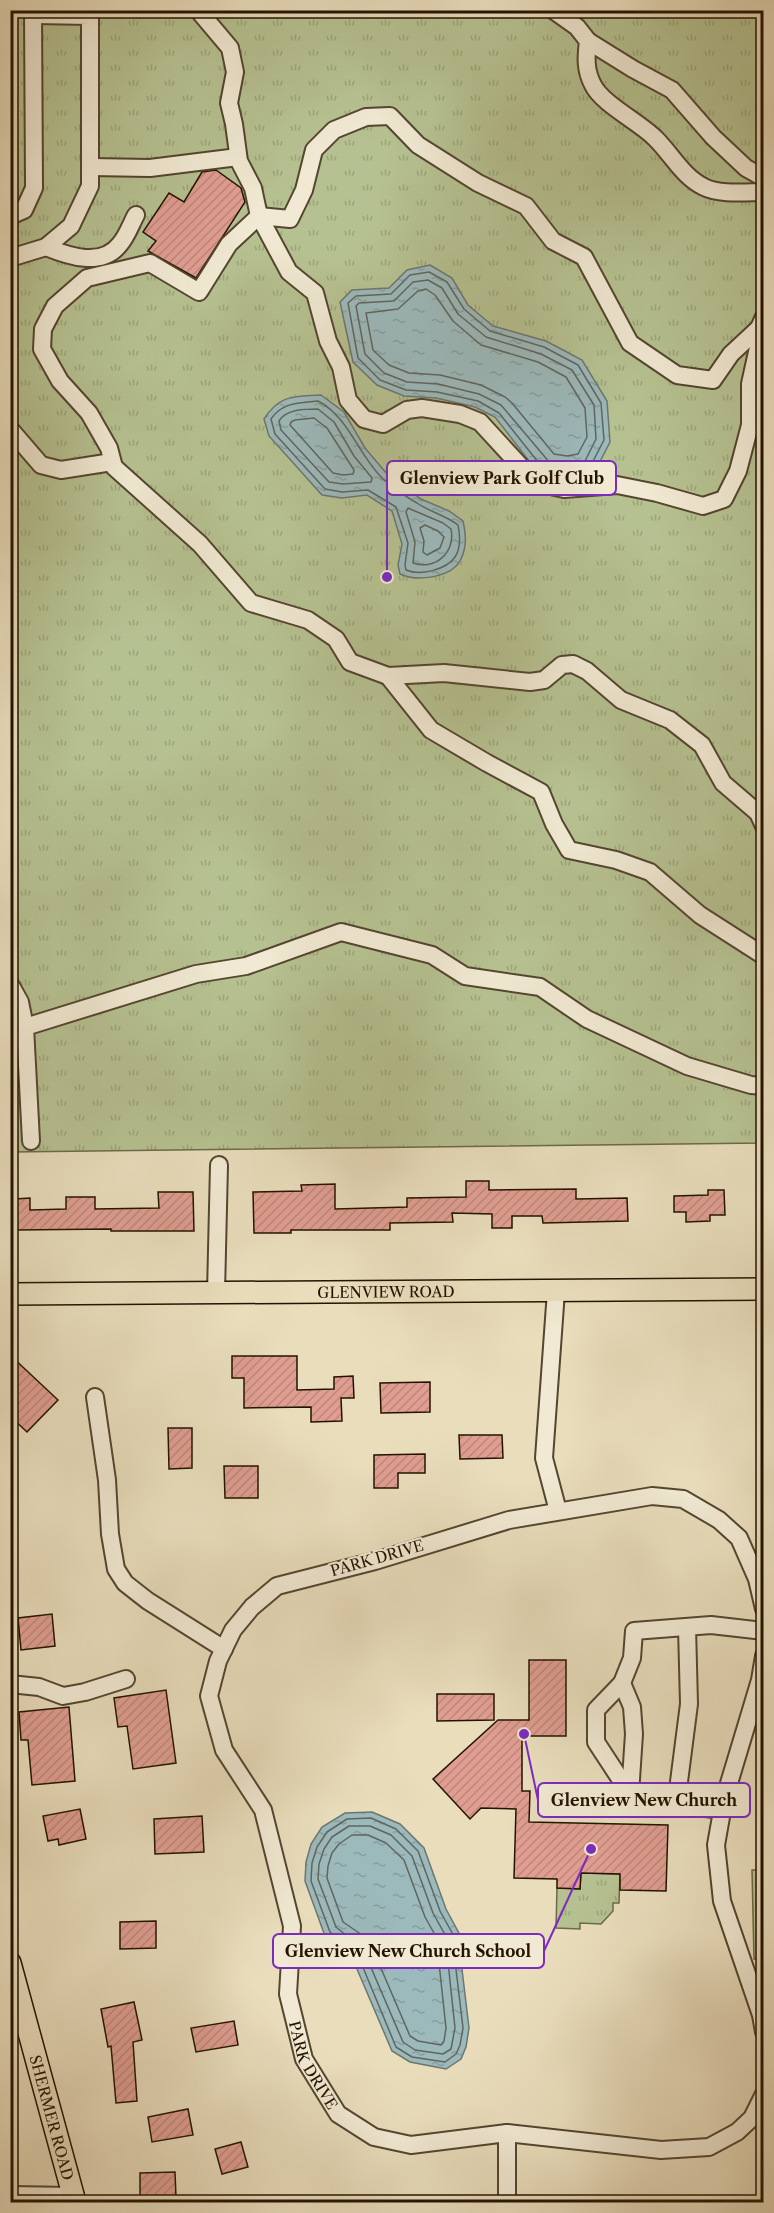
<svg xmlns="http://www.w3.org/2000/svg" width="774" height="2213" viewBox="0 0 774 2213" font-family="'Libre Caslon Text',serif">
  <defs>
    <pattern id="grass-tufts" width="24" height="20" patternUnits="userSpaceOnUse" patternTransform="scale(1.5)"><rect width="24" height="20" fill="#b6c191"/><path d="M3 7l-1-3M5 7V3M7 7l1-3M15 17l-1-3M17 17v-4M19 17l1-3" fill="none" stroke="#9ca57b"/></pattern>
    <pattern id="water-ripples" width="26" height="14" patternUnits="userSpaceOnUse" patternTransform="scale(1.5)"><rect width="26" height="14" fill="#9cb9bb"/><path d="M2 4q2-2 4 0t4 0M15 11q2-2 4 0t4 0" fill="none" stroke="#869e9f"/></pattern>
    <pattern id="building-hatch" width="6" height="6" patternUnits="userSpaceOnUse" patternTransform="scale(1.5)"><rect width="6" height="6" fill="#df9e91"/><path d="M-1 1l2-2M0 6l6-6M5 7l2-2" fill="none" stroke="#bf877b"/></pattern>
  </defs>
  <rect width="100%" height="100%" fill="#e9ddbc"/>
  <filter id="stains"><feTurbulence type="fractalNoise" baseFrequency=".00333" numOctaves="4"/><feColorMatrix values="0 0 0 0 .2 0 0 0 0 .09 0 0 0 0 .02 0 0 0 .5 -.17"/></filter>
  <radialGradient id="worn" r=".72"><stop offset=".6" stop-color="#630" stop-opacity="0"/><stop offset="1" stop-color="#630" stop-opacity=".3"/></radialGradient>
  <!-- grass -->
  <g fill="url(#grass-tufts)" stroke="#6c6a48" stroke-width="1.5">
    <polygon points="10,11 763,11 763,1143 11,1152"/>
    <polygon points="752,1870 763,1870 763,1959 754,1959"/>
    <polygon points="581,1873 620,1874 619,1903 613,1903 613,1911 601,1924 580,1923 580,1929 556,1928 557,1888 580,1889"/>
  </g>
  <!-- water -->
  <g fill="url(#water-ripples)" stroke="#6c7770" stroke-width="1.5">
    <polygon points="430,265 452,278 468,305 493,326 546,341 582,360 607,401 610,442 593,475 567,479 544,476 533,466 495,417 475,407 436,398 404,396 377,385 353,362 340,302 352,290 389,288 407,270"/>
    <path d="M321 395 344 412 365 448 387 474 421 499 449 511 463 521C466 535 467 546 461 559 452 578 417 582 400 574L398 565 402 544 392 511 367 495 342 498 322 495 269 436 264 419C280 394 294 397 321 395Z"/>
    <polygon points="372,1812 400,1824 424,1848 446,1909 461,1937 461,1961 469,2028 466,2047 461,2059 446,2069 410,2062 392,2051 351,1955 325,1936 305,1881 306,1862 311,1844 322,1827 345,1813"/>
  </g>
  <g fill="none" stroke-linecap="round" stroke-linejoin="round">
    <!-- shore -->
    <g stroke="#60665e" stroke-width="1.5">
      <polygon points="429,272 447,282 464,309 490,331 544,347 578,365 601,403 604,440 589,469 567,473 547,470 538,462 499,413 478,401 437,392 406,390 380,380 358,358 348,303 356,296 391,294 410,275"/>
      <polygon points="428,280 442,288 458,314 486,337 541,354 572,370 594,405 596,439 584,463 567,466 550,463 501,405 479,394 438,384 407,382 384,373 365,354 356,306 359,303 394,301 413,282"/>
      <polygon points="426,289 435,295 453,321 481,345 538,362 566,377 585,408 587,437 578,454 567,456 554,454 512,403 505,397 481,385 440,375 409,373 389,365 373,350 366,313 398,309 418,291"/>
      <path d="M318 401C349 417 358 455 383 479 393 487 405 497 417 503 430 512 445 515 458 525 460 535 461 548 455 557 446 570 420 576 406 570L405 565 408 543 396 507 368 490 342 492 325 489 275 434 271 419C282 402 300 403 318 401Z"/>
      <path d="M318 409 334 422 354 456 372 478 371 482 343 484 329 482 281 430 279 421C286 409 305 409 318 409Z"/>
      <polygon points="314,418 327,428 354,470 353,474 343,475 333,473 290,425 291,422 295,420"/>
      <path d="M408 508 443 523 451 529C456 552 435 571 413 563L415 542 406 512Z"/>
      <polygon points="425,525 438,531 444,537 440,548 427,555 423,552 424,541 420,528"/>
      <polygon points="371,1818 396,1829 418,1851 440,1911 455,1938 455,1961 463,2028 460,2045 456,2054 445,2062 412,2057 396,2047 357,1953 330,1932 311,1881 312,1863 317,1847 327,1832 347,1819"/>
      <polygon points="349,1826 370,1826 391,1835 412,1856 433,1913 448,1940 448,1962 455,2028 451,2049 443,2054 415,2050 403,2042 363,1949 336,1927 318,1879 319,1864 324,1849 332,1837"/>
      <polygon points="352,1835 368,1835 386,1843 404,1860 425,1917 439,1942 439,1963 446,2028 444,2041 441,2045 418,2041 410,2036 371,1945 365,1937 343,1922 327,1878 328,1866 332,1853 339,1844"/>
    </g>
  </g>
  <!-- building -->
  <g fill="url(#building-hatch)" stroke="#231300" stroke-width="1.5">
    <polygon points="216,170 241,188 245,202 196,278 148,251 156,241 143,232 169,193 184,202 202,172"/>
    <polygon points="466,1181 489,1181 489,1190 576,1189 576,1199 627,1198 628,1221 543,1223 542,1216 512,1216 512,1228 492,1228 492,1214 452,1213 453,1222 390,1223 390,1230 291,1230 291,1233 254,1233 253,1192 302,1191 301,1185 335,1184 335,1209 407,1207 407,1198 466,1197"/>
    <polygon points="708,1190 724,1190 725,1215 710,1215 710,1221 686,1222 686,1212 674,1212 674,1196 708,1195"/>
    <polygon points="158,1192 193,1192 194,1231 111,1231 111,1229 15,1230 15,1199 30,1198 30,1210 66,1209 66,1197 95,1197 95,1209 159,1208"/>
    <polygon points="10,1355 58,1400 27,1432 10,1416"/>
    <polygon points="232,1356 297,1356 297,1390 334,1389 334,1377 353,1376 354,1398 341,1398 342,1421 311,1422 311,1407 244,1408 244,1378 232,1378"/>
    <polygon points="430,1382 430,1412 381,1413 380,1383"/>
    <polygon points="168,1428 192,1428 192,1468 169,1469"/>
    <polygon points="459,1435 502,1435 503,1458 460,1459"/>
    <polygon points="425,1454 425,1473 398,1473 398,1488 374,1488 374,1455"/>
    <polygon points="224,1466 258,1466 258,1498 225,1498"/>
    <polygon points="52,1614 55,1646 21,1650 18,1618"/>
    <polygon points="529,1660 566,1660 566,1736 522,1736 522,1791 530,1791 529,1822 668,1825 666,1891 620,1890 620,1874 581,1873 580,1889 557,1888 557,1879 514,1878 516,1809 481,1808 470,1819 433,1779 498,1720 529,1720"/>
    <polygon points="166,1690 176,1763 133,1769 127,1726 118,1727 114,1698"/>
    <polygon points="437,1694 494,1694 494,1720 437,1721"/>
    <polygon points="69,1707 75,1781 32,1785 28,1740 21,1740 19,1712"/>
    <polygon points="80,1809 86,1839 59,1845 58,1839 48,1841 43,1816"/>
    <polygon points="202,1816 204,1852 155,1854 154,1819"/>
    <polygon points="156,1921 156,1948 120,1949 120,1922"/>
    <polygon points="134,2002 142,2040 133,2042 137,2101 116,2103 111,2046 108,2047 101,2009"/>
    <polygon points="234,2021 238,2045 196,2052 191,2028"/>
    <polygon points="188,2109 193,2135 152,2142 148,2117"/>
    <polygon points="241,2142 248,2167 222,2174 215,2149"/>
    <polygon points="175,2172 176,2198 140,2199 140,2173"/>
  </g>
  <g fill="none" stroke-linecap="round" stroke-linejoin="round">
    <defs>
      <g id="minor">
        <polyline points="198,10 230,48 235,72 229,103 234,124 239,161 253,188 259,216 289,272 315,293 328,341 341,367 348,400 364,419 383,424 407,410 422,408 460,414 480,422 525,471 546,485 564,489 617,485 657,493 703,506 724,499 738,471 750,425 750,384 759,343 759,328"/>
        <path d="M553 10 577 27 588 41C586 57 585 70 593 85 602 104 641 123 656 139 672 155 683 177 704 187 719 195 747 192 764 192"/>
        <polyline points="588,41 633,69 672,90 713,137 746,168 764,178"/>
        <polyline points="91,167 150,168 238,157"/>
        <polyline points="10,216 24,210 34,188 33,10"/>
        <path d="M46 247C68 256 102 268 120 244 127 236 131 224 136 215"/>
        <polyline points="10,258 46,247 71,226 90,186 90,16 34,15"/>
        <polyline points="764,317 759,328 731,354 713,380 677,375 630,343 584,257 553,241 526,206 478,183 418,145 390,116 366,117 334,130 314,150 304,190 290,219 259,216 229,244 199,292 150,263 87,278 55,306 43,329 42,349 60,381 89,413 109,448 114,467 200,544 251,603 308,620 336,639 350,662 388,676 444,673 530,682 544,680 562,665 573,664 587,671 621,700 670,720 702,745 723,783 758,813 764,826"/>
        <polyline points="10,429 41,465 61,470 112,462"/>
        <polyline points="388,676 431,730 487,763 541,792 554,824 569,850 616,860 650,872 700,915 764,956"/>
        <polyline points="10,984 20,1002 25,1027"/>
        <polyline points="31,1141 25,1027 196,974 246,966 341,932 432,955 465,976 540,987 587,1019 687,1066 751,1085 764,1086"/>
        <polyline points="556,1291 544,1458 558,1511"/>
        <polyline points="216,1293 219,1165"/>
        <polyline points="95,1397 107,1480 110,1534 116,1569 125,1583 148,1601 224,1649"/>
        <path id="s1" d="M764 1609 757 1579 739 1538 719 1520 683 1499 652 1496 509 1520 375 1561 277 1586 252 1607 233 1630 218 1661 209 1696 224 1750 263 1810 292 1926 288 1994 304 2059 338 2114 374 2137 411 2145 507 2133 661 2150 709 2147 737 2132 752 2118 764 2094"/>
        <polyline points="764,1656 760,1680 724,1800 716,1845 722,1901 761,2015 764,2032"/>
        <polyline points="622,1683 632,1707 634,1734 630,1794"/>
        <polyline points="10,1684 39,1687 63,1696 85,1692 126,1679"/>
        <polyline points="676,1805 689,1704 687,1627"/>
        <polyline points="722,1810 646,1801 630,1794 596,1742 596,1710 622,1683 632,1658 634,1631 711,1625 764,1631"/>
        <polyline points="507,2133 507,2202"/>
        <polyline points="10,2195 73,2196"/>
      </g>
      <g id="major">
        <path id="s2" d="M10 1294 764 1289"/>
        <path id="s3" d="M10 1963 75 2202"/>
      </g>
    </defs>
    <!-- minor casing -->
    <use href="#minor" stroke="#54462f" stroke-width="20"/>
    <!-- major casing -->
    <use href="#major" stroke="#231300" stroke-width="24"/>
    <!-- minor -->
    <use href="#minor" stroke="#f1e9d3" stroke-width="16"/>
    <!-- major -->
    <use href="#major" stroke="#e9ddbc" stroke-width="21"/>
  </g>
  <g text-anchor="middle" dominant-baseline="central" stroke-width="4.5" stroke-linejoin="round" paint-order="stroke">
    <!-- street labels -->
    <g font-size="15" fill="#231300" stroke="#f1e9d3">
      <text stroke="none"><textPath href="#s2" startOffset="376">GLENVIEW ROAD</textPath></text>
      <text transform="translate(377 1558) rotate(-16)">PARK DRIVE</text>
      <text stroke="none"><textPath href="#s1" startOffset="1086">PARK DRIVE</textPath></text>
      <text stroke="none"><textPath href="#s3" startOffset="160">SHERMER ROAD</textPath></text>
    </g>
  </g>
  <!-- callouts -->
  <path fill="none" stroke="#7b2cbf" stroke-width="2" d="M387 577L387 478M524 1734L538 1800M591 1849L544 1951"/>
  <g fill="#7b2cbf" stroke="#f1e9d3" stroke-width="2">
    <circle cx="387" cy="577" r="6"/>
    <circle cx="524" cy="1734" r="6"/>
    <circle cx="591" cy="1849" r="6"/>
  </g>
  <g fill="#f1e9d3" stroke="#7b2cbf" stroke-width="2">
    <rect x="387" y="461" width="229" height="34" rx="6"/>
    <rect x="538" y="1783" width="212" height="34" rx="6"/>
    <rect x="273" y="1934" width="271" height="34" rx="6"/>
  </g>
  <g font-size="16" text-anchor="middle" font-weight="bold" fill="#231300">
    <text x="502" y="484">Glenview Park Golf Club</text>
    <text x="644" y="1806">Glenview New Church</text>
    <text x="408" y="1957">Glenview New Church School</text>
  </g>
  <!-- margin -->
  <rect width="774" height="2213" fill="none" stroke="#e9ddbc" stroke-width="36"/>
  <rect x="12" y="12" width="750" height="2189" fill="none" stroke="#231300" stroke-width="3"/>
  <rect x="18" y="18" width="738" height="2177" fill="none" stroke="#231300" stroke-width="1.5"/>
  <rect width="100%" height="100%" filter="url(#stains)"/>
  <rect width="100%" height="100%" fill="url(#worn)"/>
</svg>
